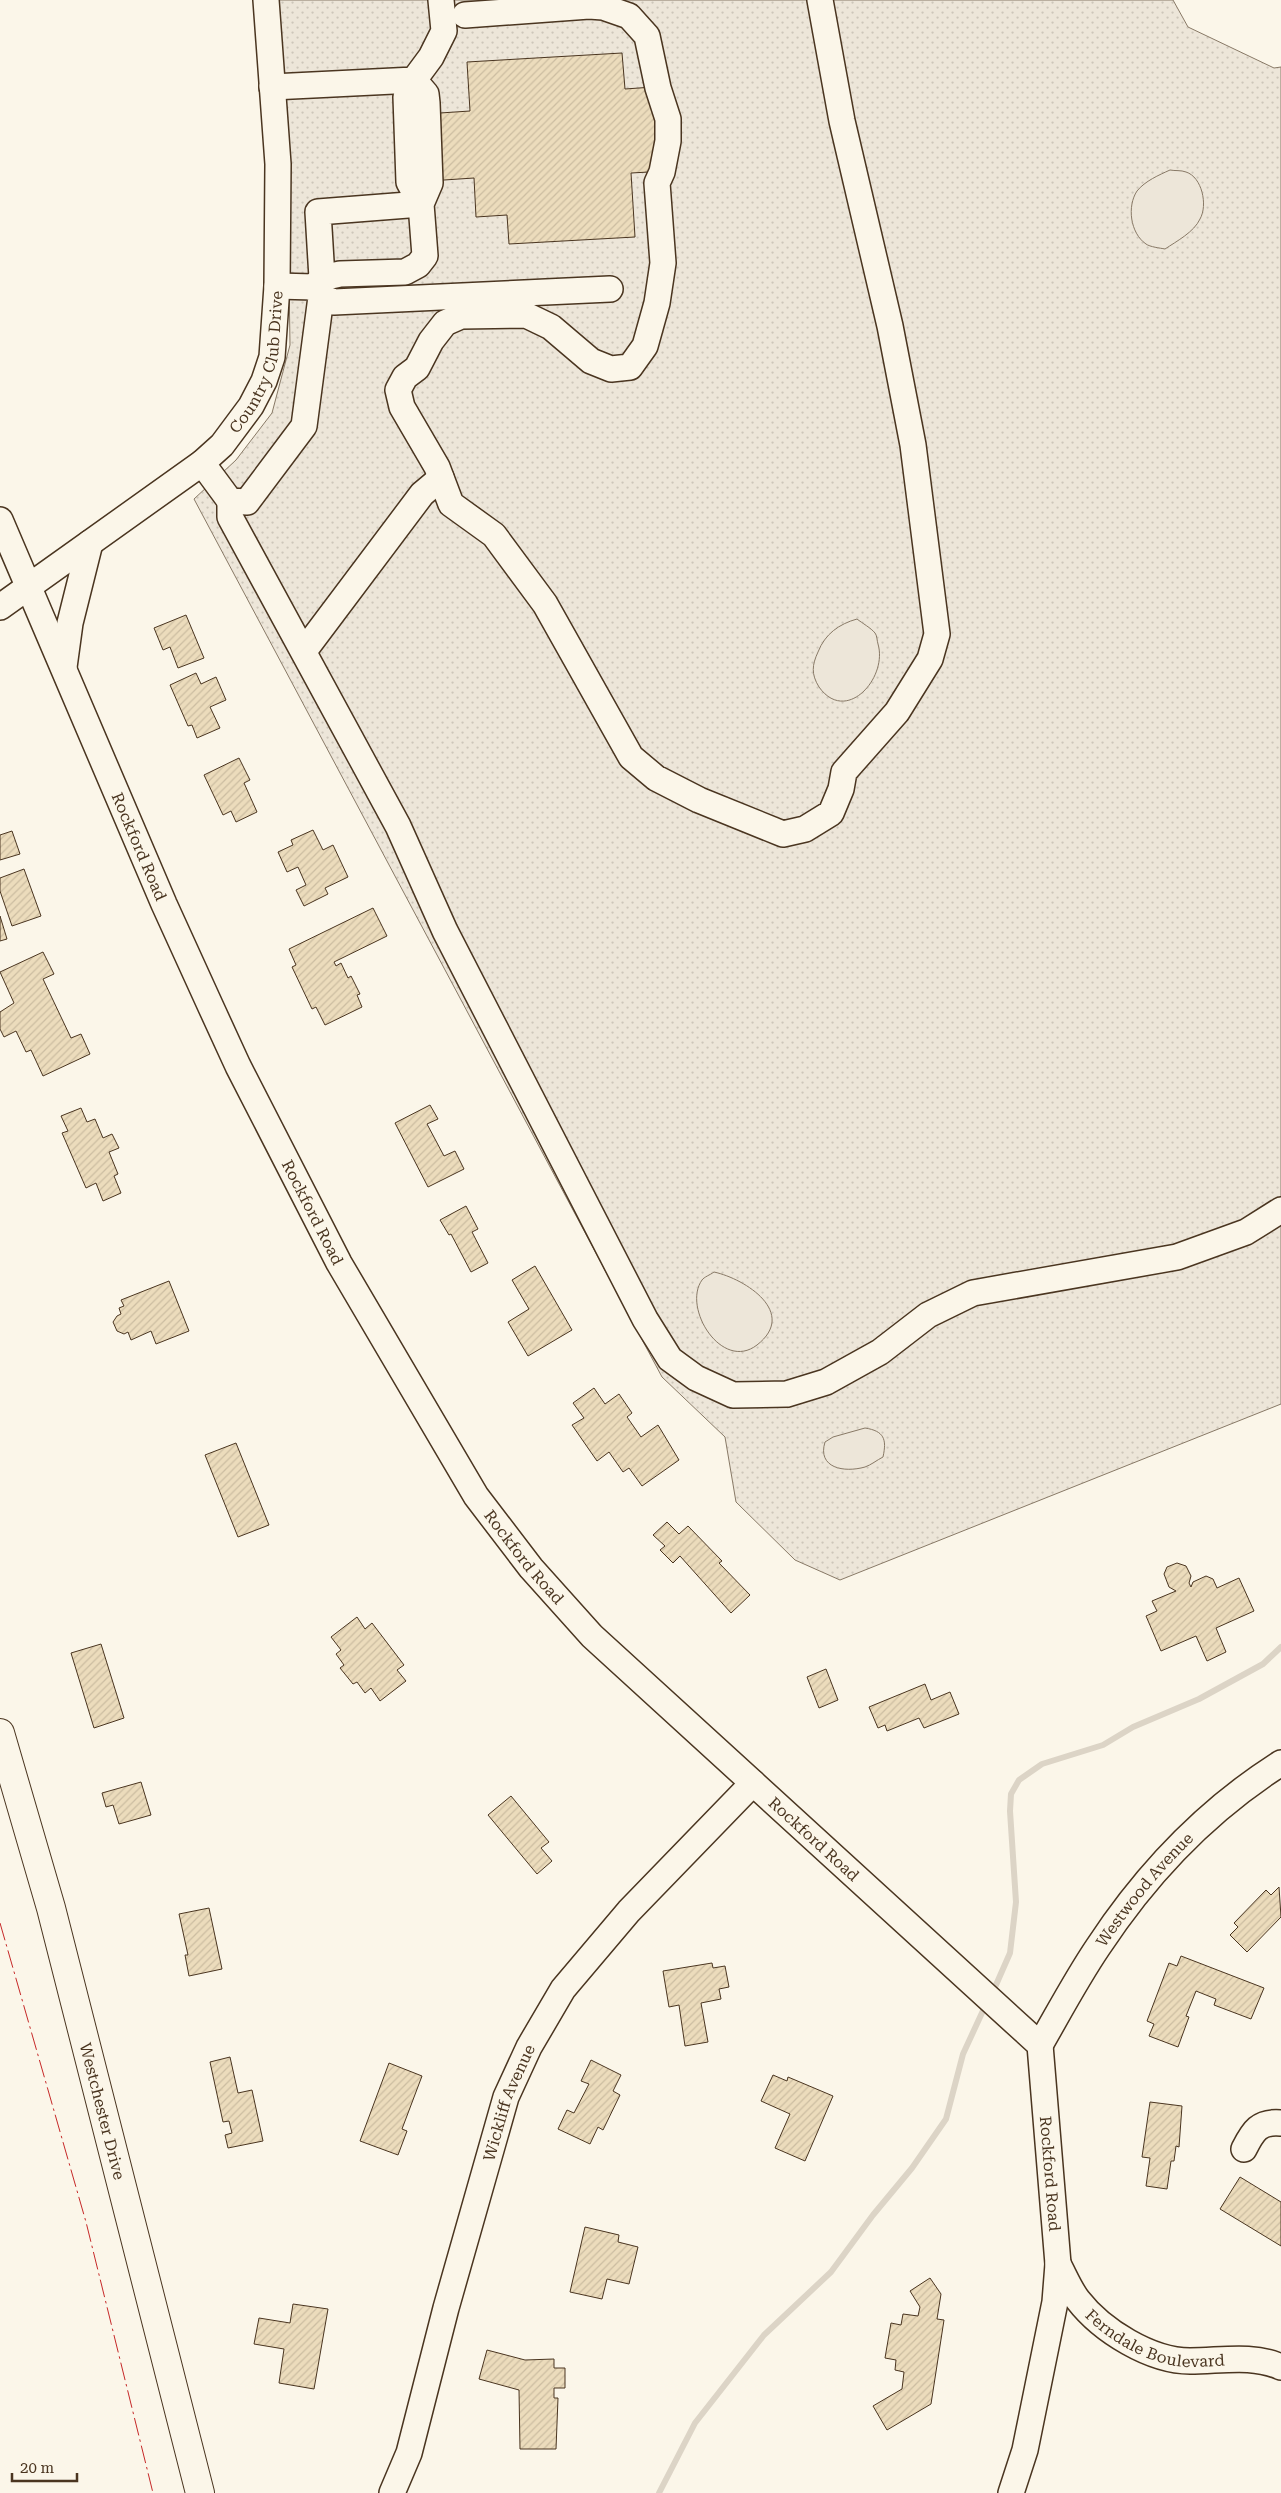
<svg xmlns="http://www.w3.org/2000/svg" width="1281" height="2493" viewBox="0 0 1281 2493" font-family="'Roboto Serif',serif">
  <defs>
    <pattern id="grass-dots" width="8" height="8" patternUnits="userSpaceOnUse" patternTransform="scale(1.25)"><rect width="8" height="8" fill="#ede6d9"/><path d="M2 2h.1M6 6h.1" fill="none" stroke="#cdc6ba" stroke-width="1.8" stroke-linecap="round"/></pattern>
    <pattern id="building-hatch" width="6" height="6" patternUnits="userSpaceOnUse" patternTransform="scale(1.25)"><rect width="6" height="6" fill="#ecdcbc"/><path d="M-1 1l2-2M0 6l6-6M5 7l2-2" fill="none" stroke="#ccbda1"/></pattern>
  </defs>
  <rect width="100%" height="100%" fill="#fbf6e9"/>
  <!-- grass -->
  <polygon fill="url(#grass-dots)" stroke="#887966" points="279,0 1173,0 1188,27 1274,68 1281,67 1281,1404 840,1580 795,1560 736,1502 725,1437 662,1377 194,499 236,460 272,413 290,345 287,153"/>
  <!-- garden -->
  <g fill="#ede6d9" stroke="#887966">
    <path d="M1170 170C1175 171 1181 170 1186 172 1202 177 1208 205 1200 219 1194 232 1177 241 1165 249 1160 248 1150 247 1146 244 1130 233 1127 206 1137 191 1145 181 1159 175 1170 170Z"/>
    <path d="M857 619C862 623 871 628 875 633 877 635 877 641 878 644 888 678 846 725 819 687 811 674 812 665 818 652 825 634 839 624 857 619Z"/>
    <path d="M714 1272C746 1279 798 1313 757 1345 722 1372 682 1308 702 1280 704 1277 710 1275 714 1272Z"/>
    <path d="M865 1428C884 1431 887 1439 883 1457 877 1460 871 1465 865 1467 844 1473 817 1468 825 1442L833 1437Z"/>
  </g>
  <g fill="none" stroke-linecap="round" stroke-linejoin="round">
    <!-- stream -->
    <g stroke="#dcd4c6" stroke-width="6">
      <polyline points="992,1994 1010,1953 1016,1902 1010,1811 1011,1794 1019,1780 1042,1764 1103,1745 1133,1727 1199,1699 1263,1664 1281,1647"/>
      <polyline points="659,2493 695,2423 764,2335 831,2272 873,2215 912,2168 946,2119 963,2054 987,2002"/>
    </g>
  </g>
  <!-- building -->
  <g fill="url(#building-hatch)" stroke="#4a3520">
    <polygon points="622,53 625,89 653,87 659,160 649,172 631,173 635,237 509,244 507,215 476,217 474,178 414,182 410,115 470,111 467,62"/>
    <polygon points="186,615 204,658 178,668 170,647 163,650 154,628"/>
    <polygon points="196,673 201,684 216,677 226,700 210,707 220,728 197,738 192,725 188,726 170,685"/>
    <polygon points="239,758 250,780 244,783 257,812 236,822 231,811 223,815 204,775"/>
    <polygon points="313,830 323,850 333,845 348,877 325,888 328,894 304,906 296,890 306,885 298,867 287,872 278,852 293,845 291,840"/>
    <polygon points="12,831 20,854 0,860 0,835"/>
    <polygon points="24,869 41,916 12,926 0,891 0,878"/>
    <polygon points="373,908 387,936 334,962 336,966 341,963 348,978 351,976 360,994 357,995 362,1007 325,1025 316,1007 312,1009 292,967 296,965 289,949"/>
    <polygon points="0,916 7,939 0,941"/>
    <polygon points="43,952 54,974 43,979 71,1038 81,1034 90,1054 43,1076 31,1050 26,1052 16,1031 4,1037 0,1029 0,1012 14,1003 0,972"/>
    <polygon points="430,1105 438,1119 427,1124 444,1156 455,1151 464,1169 428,1187 395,1123"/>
    <polygon points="81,1108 87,1122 95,1119 103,1138 112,1134 119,1148 109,1152 118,1174 114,1176 121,1193 103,1201 96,1183 86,1188 62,1133 68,1131 61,1116"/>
    <polygon points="466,1206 478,1229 472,1232 488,1263 471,1272 451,1234 449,1235 440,1220"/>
    <polygon points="535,1266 572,1330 528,1356 508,1322 529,1309 512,1280"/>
    <polygon points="169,1281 189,1331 156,1344 151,1331 131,1340 128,1332 124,1334 117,1331 113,1322 117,1316 121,1314 119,1308 124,1306 121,1300"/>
    <polygon points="594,1388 605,1404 619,1394 632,1413 627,1417 641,1437 658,1425 679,1460 642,1486 629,1468 623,1472 609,1452 597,1461 572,1425 584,1418 573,1403"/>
    <polygon points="236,1443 269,1525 238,1537 205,1455"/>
    <polygon points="667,1522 679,1534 688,1526 722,1561 719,1563 750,1595 731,1613 680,1556 673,1563 660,1550 665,1546 653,1535"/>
    <polygon points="1177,1563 1186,1566 1191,1576 1189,1583 1191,1587 1193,1582 1206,1576 1213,1579 1217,1588 1239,1578 1254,1611 1216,1628 1226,1652 1207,1661 1196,1636 1161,1651 1146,1616 1157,1611 1152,1601 1176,1591 1169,1587 1164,1574 1167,1567"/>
    <polygon points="357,1617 365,1629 372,1623 404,1665 397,1670 406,1681 380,1701 371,1688 365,1693 357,1682 353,1684 340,1668 344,1665 336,1654 341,1650 331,1637"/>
    <polygon points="101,1644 124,1718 94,1728 71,1653"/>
    <polygon points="826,1669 838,1700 819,1708 807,1677"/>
    <polygon points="925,1684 931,1700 950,1692 959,1714 924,1728 919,1718 887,1731 885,1725 878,1728 869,1707"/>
    <polygon points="141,1782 151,1815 119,1824 113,1805 106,1807 102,1793"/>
    <polygon points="511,1796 549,1842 541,1848 552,1861 537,1874 488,1815"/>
    <polygon points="1279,1887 1281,1917 1247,1952 1230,1935 1238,1927 1234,1923 1266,1890 1271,1895"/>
    <polygon points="209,1908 222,1969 189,1976 185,1955 188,1955 179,1914"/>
    <polygon points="1181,1956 1264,1988 1251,2019 1214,2005 1216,1999 1196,1991 1186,2016 1189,2017 1178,2047 1149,2036 1154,2024 1147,2021 1169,1963 1177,1966"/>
    <polygon points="712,1963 713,1968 725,1966 729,1987 719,1989 721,1999 701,2003 708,2042 685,2046 679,2005 669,2007 663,1971"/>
    <polygon points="230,2057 238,2093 252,2090 263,2141 228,2148 225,2135 232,2133 229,2121 223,2122 210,2062"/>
    <polygon points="591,2060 621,2075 613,2091 620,2095 603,2130 598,2127 590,2144 558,2129 567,2110 574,2113 589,2084 581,2081"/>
    <polygon points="389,2063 422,2076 402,2129 407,2131 398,2155 360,2141"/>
    <polygon points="773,2075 787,2081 788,2077 833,2096 805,2161 775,2148 790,2114 761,2101"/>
    <polygon points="1150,2102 1182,2106 1179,2147 1176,2146 1174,2161 1171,2161 1167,2189 1146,2186 1150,2158 1142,2157"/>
    <polygon points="1240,2177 1281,2202 1281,2246 1220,2209"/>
    <polygon points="585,2227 619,2235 618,2242 638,2247 629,2284 607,2279 602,2299 570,2292"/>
    <polygon points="930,2278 941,2294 937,2319 944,2320 931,2404 887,2430 873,2406 902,2389 904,2372 895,2370 896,2360 885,2358 891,2323 901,2325 903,2314 918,2316 920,2307 910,2291"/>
    <polygon points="293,2304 328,2309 314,2389 279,2383 284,2349 254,2344 259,2318 290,2323"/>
    <polygon points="487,2350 525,2360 554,2359 554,2368 565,2368 565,2388 554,2388 554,2398 558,2398 556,2449 520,2449 519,2390 479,2379"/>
  </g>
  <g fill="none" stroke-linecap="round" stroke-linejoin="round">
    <defs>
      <g id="minor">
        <polyline points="465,15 589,6 603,7 629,16 647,36 658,88 668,119 668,141 662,172 657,183 663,263 657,303 645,346 630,367 611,369 591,361 551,327 526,315 461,316 445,323 431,341 417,368 405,377 398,390 402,407 437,467 451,504 494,535 545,604 631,757 656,778 699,800 783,834 805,829 831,813 841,789 844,772 897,712 930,659 937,634 913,445 890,326 842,121 820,0"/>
        <polyline points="272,87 414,80 431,57 444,31 441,0"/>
        <polyline points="322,278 318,212 421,204"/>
        <polyline points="314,287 322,278 340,274 405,272 418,265 425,256 421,204 409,182 406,97 414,80 426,94 427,103 430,183 421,204"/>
        <polyline points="321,297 334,302 610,289"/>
        <polyline points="202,463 230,501 247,502 304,426 321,297 314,287 277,286"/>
        <polyline points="230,501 230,517 398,826 445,931 645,1319 670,1359 696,1378 733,1395 787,1394 826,1382 880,1352 928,1315 973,1293 1177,1257 1246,1232 1281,1210"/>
        <path id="s1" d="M0 520 164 904 210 1005 238 1066 339 1263 476 1496 531 1568 592 1636 1040 2045 1058 2264 1055 2302 1025 2450 1011 2493"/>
        <path id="s2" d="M0 607 202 463 222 445 251 406 264 381 272 357 277 286 278 164 266 0"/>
        <polyline points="304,651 422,494 441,478"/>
        <polyline points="64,667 70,623 90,543"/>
        <path id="s3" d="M1040 2045C1059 2012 1077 1978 1098 1947 1146 1874 1207 1810 1281 1763"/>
        <path d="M1244 2149C1253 2131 1259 2121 1281 2123"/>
        <path id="s4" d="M1058 2264C1064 2275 1070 2290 1078 2300 1102 2331 1151 2361 1190 2361 1221 2361 1252 2354 1281 2367"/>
        <path id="s5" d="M392 2493 409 2453 446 2308 506 2097 529 2047 563 1989 629 1911 753 1783"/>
      </g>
      <g id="major">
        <path id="s6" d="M0 1733 51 1908 200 2493"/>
      </g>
    </defs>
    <!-- minor casing -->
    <use href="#minor" stroke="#4a3520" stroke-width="28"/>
    <!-- major casing -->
    <use href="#major" stroke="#4a3520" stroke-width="30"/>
    <!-- minor -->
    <use href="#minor" stroke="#fbf6e9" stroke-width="25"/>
    <!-- major -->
    <use href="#major" stroke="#fbf6e9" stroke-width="28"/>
    <!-- power -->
    <polyline stroke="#c62828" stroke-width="1" stroke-dasharray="18 4 2.5 4" stroke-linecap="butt" points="0,1923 86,2222 153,2493"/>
  </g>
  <g text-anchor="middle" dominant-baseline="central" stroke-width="4" stroke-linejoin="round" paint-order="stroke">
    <!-- street labels -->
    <g font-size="16" fill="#4a3520" stroke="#fbf6e9">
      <text stroke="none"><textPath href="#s2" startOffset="368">Country Club Drive</textPath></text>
      <text stroke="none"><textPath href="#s1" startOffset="355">Rockford Road</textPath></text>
      <text stroke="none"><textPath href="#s1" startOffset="760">Rockford Road</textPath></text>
      <text stroke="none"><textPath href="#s1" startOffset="1165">Rockford Road</textPath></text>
      <text stroke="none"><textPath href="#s1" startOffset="1570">Rockford Road</textPath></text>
      <text stroke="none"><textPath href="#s3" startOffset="188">Westwood Avenue</textPath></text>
      <text stroke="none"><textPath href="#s5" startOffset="408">Wickliff Avenue</textPath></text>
      <text stroke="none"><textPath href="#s6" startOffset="392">Westchester Drive</textPath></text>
      <text stroke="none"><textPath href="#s1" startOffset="2005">Rockford Road</textPath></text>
      <text stroke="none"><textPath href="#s4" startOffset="132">Ferndale Boulevard</textPath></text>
    </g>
  </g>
  <!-- scale -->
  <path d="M12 2473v8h65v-8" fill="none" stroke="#4a3520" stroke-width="2.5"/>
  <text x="20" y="2473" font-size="15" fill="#4a3520" stroke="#fbf6e9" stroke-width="4" paint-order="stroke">20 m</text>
</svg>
